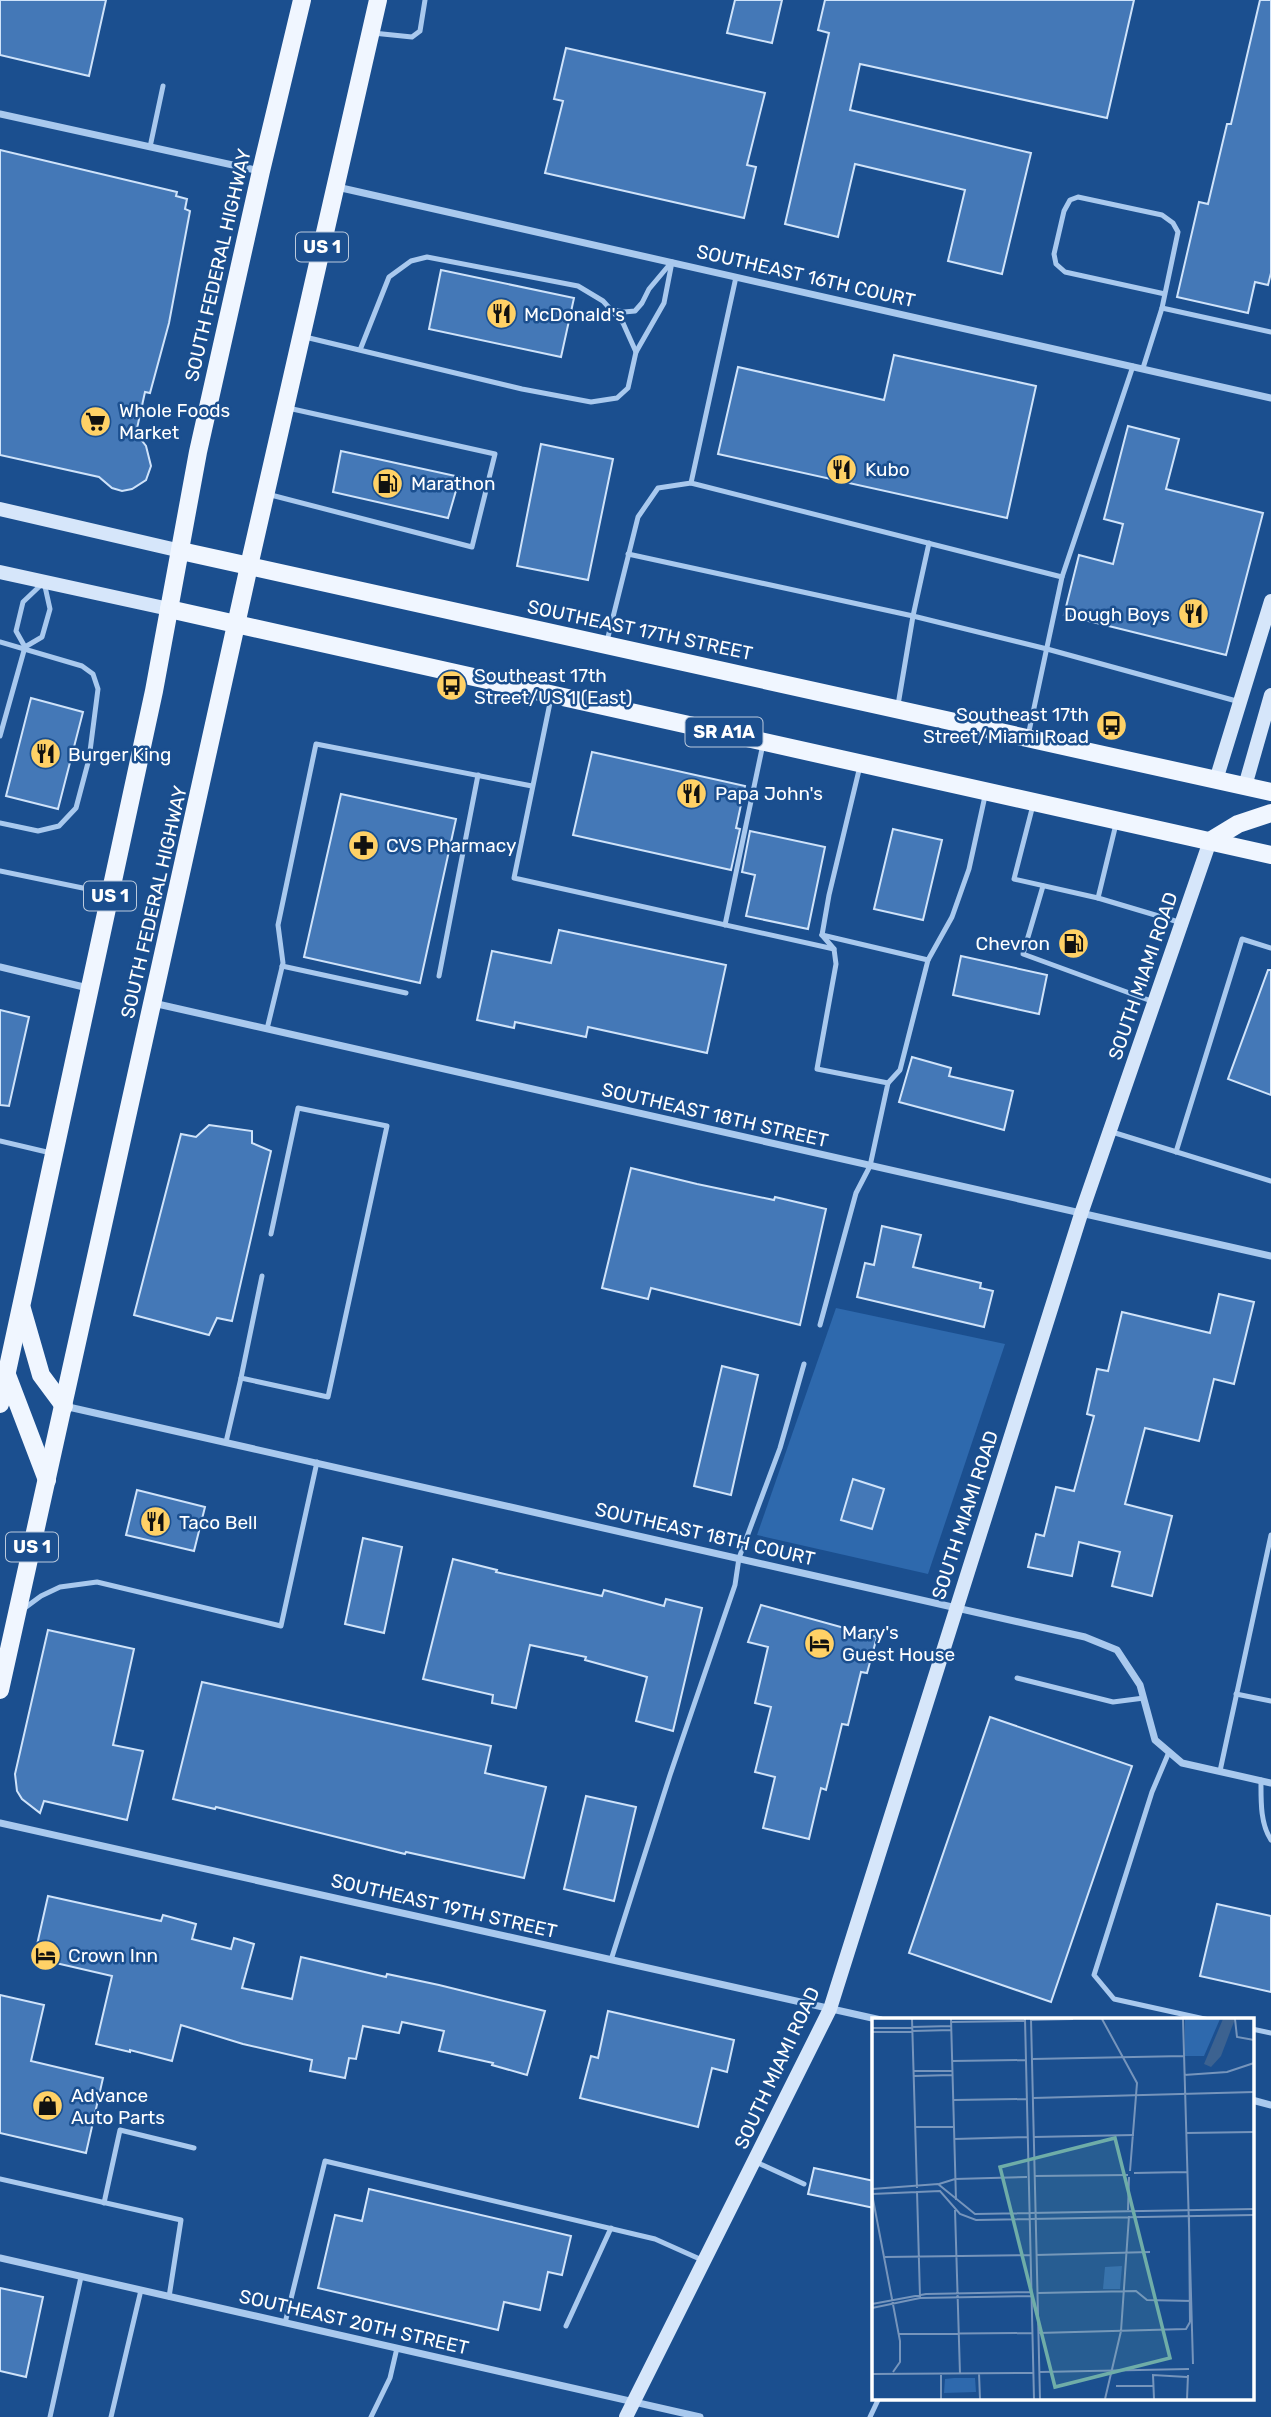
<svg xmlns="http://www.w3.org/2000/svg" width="1271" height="2417" viewBox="0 0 1271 2417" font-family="Rubik,sans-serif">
  <rect width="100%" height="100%" fill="#1b4f8f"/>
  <!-- green -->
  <polygon fill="#2e69ad" points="836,1308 1005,1344 928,1574 757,1535"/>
  <!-- building -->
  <g fill="#4478b7" stroke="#cfe3fa" stroke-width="2">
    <polygon points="0,0 106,0 89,76 0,55"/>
    <polygon points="735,0 782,0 772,43 727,33"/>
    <polygon points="825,0 1134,0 1107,118 860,64 850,110 1031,153 1002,274 948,261 965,190 855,164 838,237 785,224 829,33 818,30"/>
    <polygon points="1260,0 1271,0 1271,273 1268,285 1255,282 1248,313 1177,297 1199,202 1208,204 1227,124 1231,124"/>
    <polygon points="566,48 765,93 747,165 756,167 744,218 545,173 563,101 554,99"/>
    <polygon points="0,150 177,192 176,196 187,199 185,209 190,211 169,323 150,393 145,392 136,433 146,446 151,466 146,480 132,489 122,491 112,488 99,477 0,455"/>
    <polygon points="441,270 574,298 561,357 429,329"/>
    <polygon points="894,355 1036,386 1007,518 718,454 738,367 884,400"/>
    <polygon points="1128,426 1179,439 1166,489 1263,513 1226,655 1064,615 1079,555 1113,564 1123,524 1104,519"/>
    <polygon points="541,444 613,459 588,580 517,566"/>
    <polygon points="341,451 460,477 448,518 333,492"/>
    <polygon points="31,698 83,712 58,809 6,796"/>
    <polygon points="592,752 745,786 736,828 740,829 731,870 573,835"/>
    <polygon points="341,794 456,819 420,983 304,957"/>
    <polygon points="893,829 942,840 923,920 874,909"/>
    <polygon points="750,831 825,847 808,929 746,916 755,875 742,872"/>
    <polygon points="559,930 726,965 707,1053 588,1027 586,1037 515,1022 514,1028 477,1020 492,951 551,963"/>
    <polygon points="961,956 1047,975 1039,1014 953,995"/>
    <polygon points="1268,970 1271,970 1271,1095 1228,1079"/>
    <polygon points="0,1010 29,1017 9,1106 0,1105"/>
    <polygon points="912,1057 951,1068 949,1076 1013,1091 1004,1130 899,1102"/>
    <polygon points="209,1125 252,1131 252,1143 271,1151 232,1321 217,1318 209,1335 134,1315 181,1134 196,1137"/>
    <polygon points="631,1168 697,1184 774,1200 775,1197 826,1209 800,1325 651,1288 648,1299 602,1288"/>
    <polygon points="882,1226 921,1235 913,1267 981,1283 980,1288 993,1291 984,1327 857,1297 865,1263 874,1265"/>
    <polygon points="1219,1294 1254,1302 1234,1384 1214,1379 1199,1441 1145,1428 1125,1504 1172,1516 1152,1596 1112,1586 1120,1552 1079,1542 1072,1576 1028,1567 1036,1534 1044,1536 1056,1487 1074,1491 1094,1416 1087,1414 1097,1369 1108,1371 1122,1312 1210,1333"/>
    <polygon points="722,1366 758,1375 731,1495 694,1486"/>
    <polygon points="853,1479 884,1489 872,1529 841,1520"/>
    <polygon points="137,1490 205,1507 194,1551 126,1535"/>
    <polygon points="363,1538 402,1547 384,1633 345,1624"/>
    <polygon points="453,1559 497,1570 496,1572 602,1596 604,1590 664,1606 666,1599 702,1608 673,1731 636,1721 647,1677 585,1660 586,1657 530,1645 516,1708 492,1703 493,1695 423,1679"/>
    <polygon points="761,1605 877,1637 867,1673 861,1672 848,1725 842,1724 826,1790 821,1788 809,1839 763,1828 775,1777 755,1772 771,1707 755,1703 768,1647 748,1642"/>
    <polygon points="48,1630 134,1649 113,1745 143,1751 127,1820 44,1801 40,1813 22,1799 17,1791 15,1774"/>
    <polygon points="202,1682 491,1746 485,1773 546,1787 524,1878 406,1852 405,1854 216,1807 215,1809 173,1799"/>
    <polygon points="990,1717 1132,1766 1051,2002 909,1953"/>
    <polygon points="586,1796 636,1807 614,1901 564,1889"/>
    <polygon points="48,1896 161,1921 163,1915 196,1924 192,1939 231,1949 234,1938 254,1944 242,1988 292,1999 301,1957 386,1977 387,1974 439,1985 545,2011 527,2075 492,2065 493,2063 439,2051 444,2031 402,2022 399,2033 363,2026 356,2059 349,2058 345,2078 310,2071 312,2060 243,2044 181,2025 172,2061 130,2050 130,2052 96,2044 112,1976 34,1958"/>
    <polygon points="1217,1904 1271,1916 1271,1992 1200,1976"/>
    <polygon points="0,1995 44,2005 31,2061 103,2078 86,2153 0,2133"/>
    <polygon points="608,2011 734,2040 727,2072 712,2068 698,2127 580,2098 591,2056 598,2058"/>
    <polygon points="814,2168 874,2181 874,2208 808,2194"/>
    <polygon points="369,2189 571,2236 562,2275 548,2272 540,2310 504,2302 498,2330 318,2288 335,2215 362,2221"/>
    <polygon points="0,2288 43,2297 26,2377 0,2371"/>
  </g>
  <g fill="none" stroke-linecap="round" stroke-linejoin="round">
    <!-- lane -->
    <g stroke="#a9c9ee" stroke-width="5">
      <polyline points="373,33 412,37 420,31 425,0"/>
      <polyline points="150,147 163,86"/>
      <polyline points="736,277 691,483 1062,577"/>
      <polyline points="1162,308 1271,332"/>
      <polyline points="613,310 624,312 635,311 642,303 649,289 670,264"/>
      <polyline points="305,337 522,389 591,402 617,398 628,388 636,352 623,323 603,301 578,286 427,257 411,261 389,277 360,350"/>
      <polyline points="636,352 664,303 672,262"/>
      <polyline points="1143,368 1162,308 1178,232 1173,223 1162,215 1078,197 1070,200 1064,211 1054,254 1056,264 1065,272 1165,294"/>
      <polyline points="267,494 472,547 495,454 288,408"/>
      <polyline points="929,543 913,616 1047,649 1240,702"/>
      <polyline points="628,554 913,616 898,705"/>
      <polyline points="607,641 638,517 658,488 691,483"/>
      <polyline points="0,642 82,666 93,674 98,689 89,759 76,808 59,826 38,831 0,823"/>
      <polyline points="25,647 42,637 50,609 44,582"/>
      <polyline points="551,698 514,878 834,949"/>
      <polyline points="0,736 25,647 16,631 23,602 43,583"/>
      <polyline points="1028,736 1062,577 1133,366"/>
      <polyline points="1033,805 1014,879 1098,898 1116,824"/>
      <polyline points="0,871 107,893"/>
      <polyline points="1043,886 1023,954 1154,1002"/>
      <polyline points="1098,898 1182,923"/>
      <polyline points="725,925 763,744"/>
      <polyline points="822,935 928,960 900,1070 888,1083"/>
      <polyline points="822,935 829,895 860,766"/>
      <polyline points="928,960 952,917 969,869 985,796"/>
      <polyline points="282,966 406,993"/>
      <polyline points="439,976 478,775"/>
      <polyline points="267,1029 283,963 278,925 316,744 532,786"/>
      <polyline points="1112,1132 1271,1181"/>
      <polyline points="0,1141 51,1153"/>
      <polyline points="1176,1152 1242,939 1271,948"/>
      <polyline points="262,1276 241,1378 328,1397 387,1126 298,1108 271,1234"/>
      <polyline points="820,1325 856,1193 870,1166 888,1083 817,1069 836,964 834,949 822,935"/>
      <polyline points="226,1442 241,1378"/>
      <polyline points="22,1610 41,1596 60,1587 97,1582 281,1626 317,1462"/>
      <polyline points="1017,1678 1113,1702 1144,1698"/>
      <polyline points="1236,1694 1271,1701"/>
      <polyline points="1169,1752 1152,1792 1094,1975 1114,1999 1209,2020"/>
      <polyline points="1220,1771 1271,1535"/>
      <path d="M1261 1780C1261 1800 1260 1823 1271 1840"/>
      <polyline points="611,1960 670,1775 735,1585 739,1558 780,1448 804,1364"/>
      <polyline points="1252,2029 1271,2033"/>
      <polyline points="756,2162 804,2184"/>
      <polyline points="0,2179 181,2220 169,2297"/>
      <polyline points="104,2203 120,2130 194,2148"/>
      <polyline points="285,2323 325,2161 655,2239 702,2260"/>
      <polyline points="566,2326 611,2228"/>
      <polyline points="50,2417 81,2277"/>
      <polyline points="111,2417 141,2290"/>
      <polyline points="371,2417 390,2378 397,2348"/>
      <polyline points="870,2417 879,2398"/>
    </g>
    <!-- street -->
    <g stroke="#a9c9ee" stroke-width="7">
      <polyline points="0,114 260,171"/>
      <polyline points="337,187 1271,398"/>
      <polyline points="0,967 88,988"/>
      <polyline points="153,1003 1271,1256"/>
      <polyline points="64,1406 1085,1637 1117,1650 1140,1685 1155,1740 1182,1763 1271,1783"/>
      <polyline points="0,1823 881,2020"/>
      <polyline points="1252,2100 1271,2105"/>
      <polyline points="0,2258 700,2417"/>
    </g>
    <!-- secondary -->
    <g stroke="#d6e6fa" stroke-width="14">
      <polyline points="0,509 181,551"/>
      <polyline points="0,572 169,609"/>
      <polyline points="1216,780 1271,601"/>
      <polyline points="1245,786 1271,695"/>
      <polyline points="626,2417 830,2009 1081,1214 1210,841"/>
    </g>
    <!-- primary -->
    <g stroke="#f0f6ff" stroke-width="18">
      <polyline points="181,551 1271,792"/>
      <polyline points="169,609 1271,855"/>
      <polyline points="1210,841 1238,824 1271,813"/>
      <polyline points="22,1309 41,1375 64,1406"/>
      <polyline points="7,1375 47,1480"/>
      <polyline points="0,1404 154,691 198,452 261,171 302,0"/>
      <polyline points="0,1690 249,566 378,0"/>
    </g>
  </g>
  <!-- icons -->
  <defs>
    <symbol id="restaurant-disc" viewBox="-11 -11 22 22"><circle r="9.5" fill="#ffd166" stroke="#1b4f8f"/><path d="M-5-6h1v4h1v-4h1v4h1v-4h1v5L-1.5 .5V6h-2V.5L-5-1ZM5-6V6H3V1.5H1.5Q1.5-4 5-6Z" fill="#111"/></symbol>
    <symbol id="supermarket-disc" viewBox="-11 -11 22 22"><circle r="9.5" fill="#ffd166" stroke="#1b4f8f"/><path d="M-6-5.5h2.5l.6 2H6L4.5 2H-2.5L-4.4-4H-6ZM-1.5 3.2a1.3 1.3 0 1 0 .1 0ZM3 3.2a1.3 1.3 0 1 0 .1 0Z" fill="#111"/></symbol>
    <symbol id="fuel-disc" viewBox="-11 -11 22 22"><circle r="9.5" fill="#ffd166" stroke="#1b4f8f"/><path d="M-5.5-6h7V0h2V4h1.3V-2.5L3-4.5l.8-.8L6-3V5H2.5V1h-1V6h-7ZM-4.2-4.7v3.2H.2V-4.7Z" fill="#111"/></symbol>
    <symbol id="bus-disc" viewBox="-11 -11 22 22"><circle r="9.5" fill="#ffd166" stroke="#1b4f8f"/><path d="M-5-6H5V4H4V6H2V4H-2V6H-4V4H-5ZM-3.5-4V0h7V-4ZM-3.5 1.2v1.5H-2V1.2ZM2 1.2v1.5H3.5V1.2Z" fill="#111"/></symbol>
    <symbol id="pharmacy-disc" viewBox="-11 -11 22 22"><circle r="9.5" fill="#ffd166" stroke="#1b4f8f"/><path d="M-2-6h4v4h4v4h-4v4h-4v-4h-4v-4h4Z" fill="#111"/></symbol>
    <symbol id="hotel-disc" viewBox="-11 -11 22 22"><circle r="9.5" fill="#ffd166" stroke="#1b4f8f"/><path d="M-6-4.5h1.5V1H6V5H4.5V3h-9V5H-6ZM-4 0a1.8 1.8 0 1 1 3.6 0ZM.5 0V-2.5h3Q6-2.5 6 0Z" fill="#111"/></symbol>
    <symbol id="shop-disc" viewBox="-11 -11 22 22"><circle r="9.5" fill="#ffd166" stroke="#1b4f8f"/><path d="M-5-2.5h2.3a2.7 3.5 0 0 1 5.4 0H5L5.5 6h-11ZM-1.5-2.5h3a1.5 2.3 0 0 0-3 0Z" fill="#111"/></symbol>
  </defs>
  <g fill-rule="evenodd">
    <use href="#restaurant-disc" x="484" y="296" width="35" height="35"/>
    <use href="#supermarket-disc" x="78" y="404" width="35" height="35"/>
    <use href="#restaurant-disc" x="824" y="452" width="35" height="35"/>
    <use href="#fuel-disc" x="370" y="466" width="35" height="35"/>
    <use href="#restaurant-disc" x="1176" y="596" width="35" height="35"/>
    <use href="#bus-disc" x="434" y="668" width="35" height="35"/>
    <use href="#bus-disc" x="1094" y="708" width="35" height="35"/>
    <use href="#restaurant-disc" x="28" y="736" width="35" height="35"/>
    <use href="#restaurant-disc" x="674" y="776" width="35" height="35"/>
    <use href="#pharmacy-disc" x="346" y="828" width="35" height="35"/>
    <use href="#fuel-disc" x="1056" y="926" width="35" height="35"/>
    <use href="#restaurant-disc" x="138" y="1504" width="35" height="35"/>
    <use href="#hotel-disc" x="802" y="1626" width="35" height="35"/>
    <use href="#hotel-disc" x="28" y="1938" width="35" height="35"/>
    <use href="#shop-disc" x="30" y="2088" width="35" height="35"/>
  </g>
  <g text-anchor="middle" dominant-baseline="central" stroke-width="5" stroke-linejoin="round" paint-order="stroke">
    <!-- shield labels -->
    <g fill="#1b4f8f" stroke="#bbcadd" stroke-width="2">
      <rect x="296" y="232.5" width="52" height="29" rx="5"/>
      <rect x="685.5" y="717.5" width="77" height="29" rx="5"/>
      <rect x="84" y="881.5" width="52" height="29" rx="5"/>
      <rect x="6" y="1532.5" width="52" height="29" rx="5"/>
    </g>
    <g font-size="18" font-weight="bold" fill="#fff">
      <text x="322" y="247">US 1</text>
      <text x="724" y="732">SR A1A</text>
      <text x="110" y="896">US 1</text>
      <text x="32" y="1547">US 1</text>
    </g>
    <!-- street labels -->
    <g font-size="19" fill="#fff" stroke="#1b4f8f">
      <text transform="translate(218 265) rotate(-77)">SOUTH FEDERAL HIGHWAY</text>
      <text transform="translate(806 276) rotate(13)">SOUTHEAST 16TH COURT</text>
      <text transform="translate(640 630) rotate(12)">SOUTHEAST 17TH STREET</text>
      <text transform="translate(154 902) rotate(-77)">SOUTH FEDERAL HIGHWAY</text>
      <text transform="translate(1143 976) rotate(-71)">SOUTH MIAMI ROAD</text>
      <text transform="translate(715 1115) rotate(13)">SOUTHEAST 18TH STREET</text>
      <text transform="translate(965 1515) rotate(-72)">SOUTH MIAMI ROAD</text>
      <text transform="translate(705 1534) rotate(13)">SOUTHEAST 18TH COURT</text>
      <text transform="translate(444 1906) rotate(13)">SOUTHEAST 19TH STREET</text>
      <text transform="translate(777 2068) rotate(-65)">SOUTH MIAMI ROAD</text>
      <text transform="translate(354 2322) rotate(13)">SOUTHEAST 20TH STREET</text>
    </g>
    <!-- poi labels -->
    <g font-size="19" fill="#fff" stroke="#1b4f8f" text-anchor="start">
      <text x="524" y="314">McDonald's</text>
      <text x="119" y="410">Whole Foods<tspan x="119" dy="22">Market</tspan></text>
      <text x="865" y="469">Kubo</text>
      <text x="411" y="483">Marathon</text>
      <text x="1170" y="614" text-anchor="end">Dough Boys</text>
      <text x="474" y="675">Southeast 17th<tspan x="474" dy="22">Street/US 1 (East)</tspan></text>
      <text x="1089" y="714" text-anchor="end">Southeast 17th<tspan x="1089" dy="22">Street/Miami Road</tspan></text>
      <text x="68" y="754">Burger King</text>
      <text x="715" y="793">Papa John's</text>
      <text x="386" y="845">CVS Pharmacy</text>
      <text x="1050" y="943" text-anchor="end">Chevron</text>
      <text x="179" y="1522">Taco Bell</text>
      <text x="842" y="1632">Mary's<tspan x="842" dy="22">Guest House</tspan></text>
      <text x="68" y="1955">Crown Inn</text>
      <text x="71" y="2095">Advance<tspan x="71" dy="22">Auto Parts</tspan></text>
    </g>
  </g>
  <!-- overview -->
  <g transform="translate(872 2018)">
    <rect width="382" height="382" fill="#1b4f8f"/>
    <path d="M313 1H348L332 38H313ZM250 248 248 271H231L233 249ZM82 360H103L104 374 72 375 73 361Z" fill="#2e69ad"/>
    <path d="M351 1H363L349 38 339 49 332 46Z" fill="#3c6290"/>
    <path fill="none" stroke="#7695bc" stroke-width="2" d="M40 1 45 170M79 1 84 182M153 1 162 381M159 1 168 381M230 1 265 65 258 153M311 1 321 346M363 1 365 19 382 22M159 2 201 1M79 4 153 3M0 10 79 8M0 14 80 12M160 41 312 38M80 43 154 42M41 53H80M312 57 355 54 382 45M42 58 80 57M161 80 382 74M81 82 155 81M43 109H82M314 115 382 114M162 119 262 117M82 121 155 119M262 155 315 154M163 158 256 157M67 166 83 161 155 159M0 171 66 166 103 196 382 191M45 173 48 279M0 176 28 323V344L21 354M0 176 68 173 88 196 104 202 382 197M83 192 88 356M256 192 257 159M317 198 318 304M164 237 278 234M13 239 158 237M166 275 264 273 275 282 320 283M0 286 54 276 159 274M0 290 48 280 160 278M166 315 314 311 318 304M27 316 161 315M168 354 317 351M107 355 108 381M0 356 162 355M69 356V381M244 368H281M233 381 249 313 257 198M282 381 281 357 315 359M315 381 316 357"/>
    <path fill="#6fada8" fill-opacity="0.15" stroke="#6fada8" stroke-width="3.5" d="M243 120 298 340 183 369 128 149Z"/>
    <rect width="382" height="382" fill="none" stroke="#fff" stroke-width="3.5"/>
  </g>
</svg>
